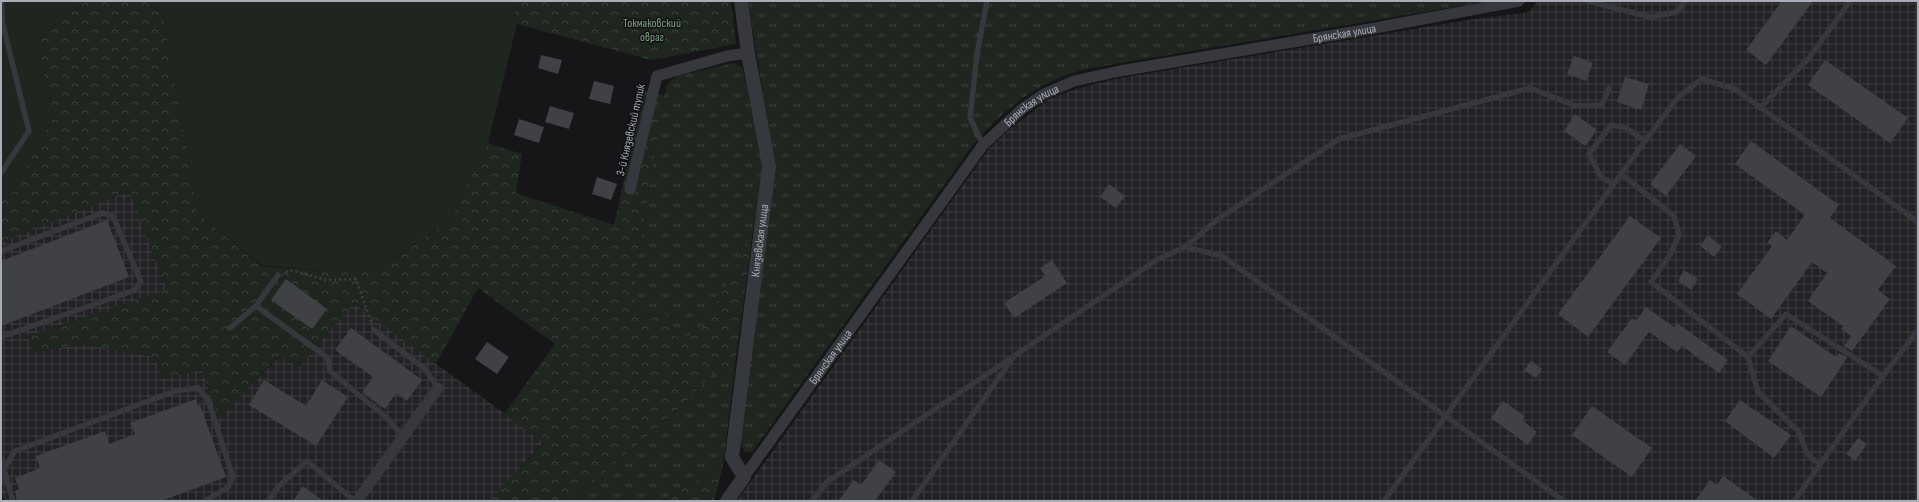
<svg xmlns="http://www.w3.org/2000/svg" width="1919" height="502" viewBox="0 0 1919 502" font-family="'Sofia Sans Condensed',sans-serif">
  <defs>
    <pattern id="industrial-grid" width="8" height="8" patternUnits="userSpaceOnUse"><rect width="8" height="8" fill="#222225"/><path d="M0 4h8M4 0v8" fill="none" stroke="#3f3f43"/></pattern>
    <pattern id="grass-tufts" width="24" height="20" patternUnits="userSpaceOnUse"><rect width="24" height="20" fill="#1e261f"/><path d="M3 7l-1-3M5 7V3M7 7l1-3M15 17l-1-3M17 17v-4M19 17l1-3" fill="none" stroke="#3c433d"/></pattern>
    <pattern id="forest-crowns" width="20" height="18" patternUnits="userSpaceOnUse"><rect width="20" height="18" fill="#1e261f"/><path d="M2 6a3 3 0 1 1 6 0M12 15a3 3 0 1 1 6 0" fill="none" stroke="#3c433d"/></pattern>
  </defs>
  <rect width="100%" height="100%" fill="#161618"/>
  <!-- industrial -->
  <g fill="url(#industrial-grid)">
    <polygon points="1537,1 1918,1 1918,501 737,501 988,150 1005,133 1049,99 1076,89 1115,79 1468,20 1530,12"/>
    <polygon points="129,191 167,290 27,336 34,352 84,344 154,357 163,378 202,370 219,418 280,356 299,367 353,303 543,442 490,501 5,501 1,490 1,242"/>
  </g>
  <!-- grass -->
  <g fill="url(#grass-tufts)">
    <path d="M748 1H1490L1120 63C1104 66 1087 68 1072 73 1032 86 999 114 972 146L752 452H745L740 444 775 166Z"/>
    <polygon points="734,63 743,68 762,168 752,238 705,326 682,340 635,311 637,261 664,96 668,83 677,76"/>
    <polygon points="735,365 723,466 660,501 562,501 588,486 671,416 716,371"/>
  </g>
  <!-- forest -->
  <g fill="url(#forest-crowns)">
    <polygon points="86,1 147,1 163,16 198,214 261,266 333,272 376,270 449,221 488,143 522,154 516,193 614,225 644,90 664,96 637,261 635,311 667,314 670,333 682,340 704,326 752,238 735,365 716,371 671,416 588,486 562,501 490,501 543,443 504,414 555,344 478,288 436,364 353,303 299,367 279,356 219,419 202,370 163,378 154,357 84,344 33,352 27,336 167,290 129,191 1,242 1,199 11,195 54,117 36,41"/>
    <polygon points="514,1 731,1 736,44 651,60 517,24"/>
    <polygon points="723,466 714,501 660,501 664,499"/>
  </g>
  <!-- garden -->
  <g fill="#1e261f">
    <polygon points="1,1 86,1 36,41 54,117 11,195 1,199"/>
    <polygon points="147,1 514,1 517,24 488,143 449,221 376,270 333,272 261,265 198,214 163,16"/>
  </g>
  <!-- building -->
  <g fill="#404145">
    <polygon points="1782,1 1813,1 1766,65 1746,50"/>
    <polygon points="541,55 562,60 558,74 538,68"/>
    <polygon points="1574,56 1593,63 1586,81 1567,74"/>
    <polygon points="1825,60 1908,118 1890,143 1808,85"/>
    <polygon points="1625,77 1649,84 1641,110 1617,102"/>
    <polygon points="594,81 614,86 610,104 589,99"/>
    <polygon points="550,106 574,113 569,129 545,122"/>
    <polygon points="1575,114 1597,130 1585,146 1564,131"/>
    <polygon points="519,119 544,127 539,143 514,135"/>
    <polygon points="1751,141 1839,205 1830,218 1896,266 1878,290 1890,299 1852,351 1844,346 1851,336 1841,329 1843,326 1808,301 1827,273 1812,262 1771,319 1737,294 1772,246 1767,243 1776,231 1787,240 1805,215 1735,164"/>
    <polygon points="1680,144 1696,156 1666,196 1650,184"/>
    <polygon points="597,177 617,184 611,200 592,194"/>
    <polygon points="1109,184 1125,196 1116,208 1100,197"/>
    <polygon points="1630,216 1661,238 1588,337 1558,314"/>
    <polygon points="107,220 129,277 1,326 1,261"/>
    <polygon points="1708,235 1722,247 1714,257 1700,246"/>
    <polygon points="1052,260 1067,283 1014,318 1004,303 1045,276 1040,268"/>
    <polygon points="1684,270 1698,279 1691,290 1678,281"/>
    <polygon points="286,279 327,309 312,329 271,300"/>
    <polygon points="1646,307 1674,327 1677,323 1728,360 1719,373 1682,346 1677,352 1649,332 1625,365 1607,352 1632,318 1636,321"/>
    <polygon points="1791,326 1836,357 1839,353 1847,358 1821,397 1768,361"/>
    <polygon points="351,328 422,380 407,401 396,393 385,409 362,392 373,377 335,350"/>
    <polygon points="487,342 509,357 497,374 475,359"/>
    <polygon points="1531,361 1542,369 1536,378 1524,370"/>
    <polygon points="264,380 306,406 322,380 348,397 316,446 249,405"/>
    <polygon points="196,399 198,406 200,405 226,477 161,501 17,501 15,491 19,489 15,478 40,468 36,456 105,431 109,444 135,434 130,423"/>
    <polygon points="1740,400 1791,435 1774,458 1725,421"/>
    <polygon points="1503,401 1525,416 1522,420 1537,432 1528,445 1491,418"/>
    <polygon points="1592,406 1652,448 1632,477 1572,435"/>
    <polygon points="1858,438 1867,444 1855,461 1846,454"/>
    <polygon points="879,460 896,472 875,501 838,501 854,480 861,485"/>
    <polygon points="1723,476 1758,501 1695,501 1710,480 1717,485"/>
    <polygon points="303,486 323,501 293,501"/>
  </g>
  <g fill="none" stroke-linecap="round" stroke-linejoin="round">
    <!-- path -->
    <polyline stroke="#3d3f44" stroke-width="2.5" stroke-dasharray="2 3" stroke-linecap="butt" points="286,272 290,270 326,280 356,279 371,322"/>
    <!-- service -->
    <g stroke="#37383d" stroke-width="5.5">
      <polyline points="1588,1 1650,17 1677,12 1685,1"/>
      <polyline points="1760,108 1809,58 1849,3"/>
      <polyline points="983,145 970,118 977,54 987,1"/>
      <polyline points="1,173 29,131 2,21 2,1"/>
      <polyline points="1621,174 1674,216 1679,235 1670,255 1651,282 1748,357 1758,392 1798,431 1808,455 1820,465"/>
      <polyline points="1613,184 1601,177 1589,154 1611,125 1626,128 1645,141"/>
      <polyline points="1185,247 1218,219 1339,139 1530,88 1576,106 1602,105 1609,88"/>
      <polyline points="1,251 103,213 113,216 141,282 135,290 1,337"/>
      <polyline points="256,306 328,358 330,371 388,419 403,437"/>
      <polyline points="230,328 256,306 278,275"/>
      <polyline points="374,330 425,369 438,388"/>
      <polyline points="1748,357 1786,314 1883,376"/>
      <polyline points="1,460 4,469 1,482"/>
      <polyline points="1,468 4,469 13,501"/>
      <polyline points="4,469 15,451 175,391 198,388 208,400 233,477 228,487 205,501"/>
      <polyline points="268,501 279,486 307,461 355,501"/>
      <polyline points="812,501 827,482 1011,358"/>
      <polyline points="912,501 1014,356 1158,259 1185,247 1222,256 1564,501"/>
      <polyline points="1384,501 1645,141 1678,97 1702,79 1735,89 1918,222"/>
      <polyline points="1794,501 1883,376 1918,330"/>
    </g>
    <!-- minor -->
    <g stroke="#37383d" stroke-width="11">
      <polyline points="630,189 657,76 727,56 748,53"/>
      <path id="s1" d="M744 477 983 145 1022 109 1044 94 1074 81 1120 71 1370 29 1519 1"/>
      <polyline points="357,501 438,388"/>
    </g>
    <!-- tertiary -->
    <path stroke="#37383d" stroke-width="14" id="s2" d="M727 501 744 477 732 457 769 167 748 53 741 1"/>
  </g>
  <g text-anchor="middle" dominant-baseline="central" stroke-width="3" stroke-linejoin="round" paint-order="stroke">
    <!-- park labels -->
    <g font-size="12" fill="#7fa381" stroke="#111113">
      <text x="652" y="23">Токмаковский<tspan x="652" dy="14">овраг</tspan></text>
    </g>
    <!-- street labels -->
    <g font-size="12" fill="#a8adb8" stroke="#111113">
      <text stroke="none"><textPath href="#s1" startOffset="796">Брянская улица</textPath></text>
      <text stroke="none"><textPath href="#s1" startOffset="472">Брянская улица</textPath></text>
      <text transform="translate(631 130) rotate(-77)">3-й Князевский тупик</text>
      <text stroke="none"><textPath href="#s2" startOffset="271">Князевская улица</textPath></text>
      <text stroke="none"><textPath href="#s1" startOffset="148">Брянская улица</textPath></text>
    </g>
  </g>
  <!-- border -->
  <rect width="1919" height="502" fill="none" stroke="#a8adb8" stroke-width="4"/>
</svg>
